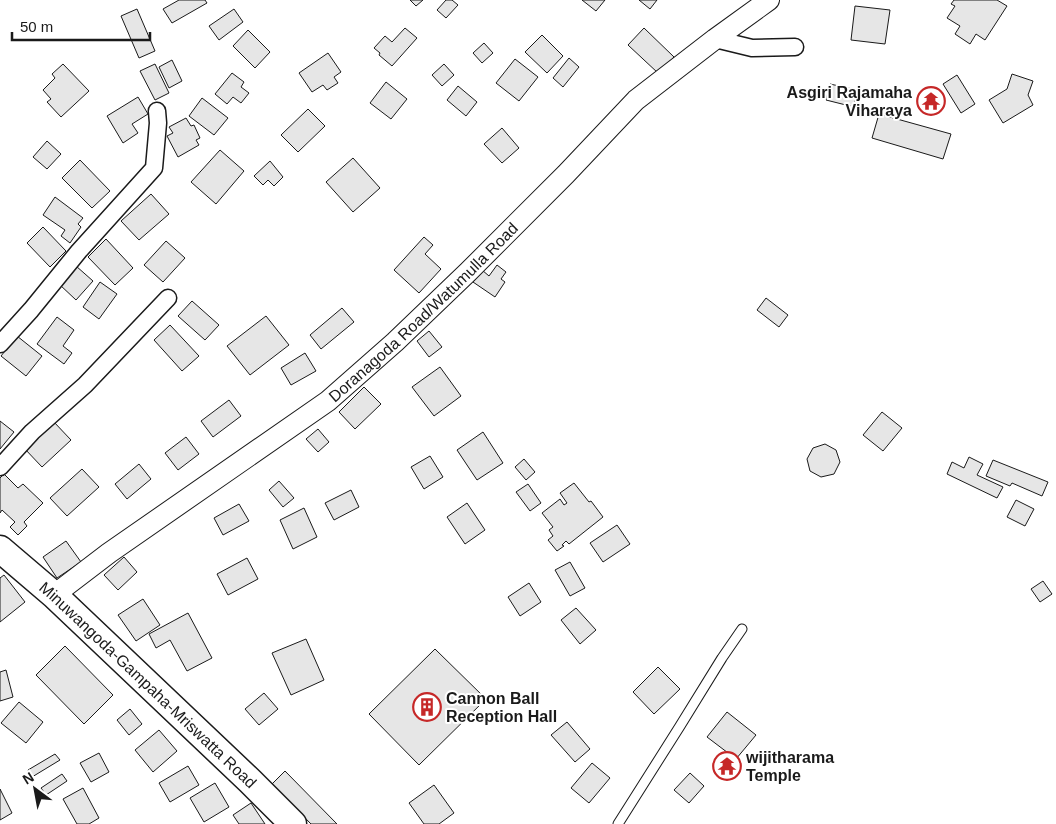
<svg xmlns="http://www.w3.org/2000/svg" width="1056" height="824" viewBox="0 0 1056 824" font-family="Helvetica,sans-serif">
  <rect width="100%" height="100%" fill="#fff"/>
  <!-- building -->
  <g fill="#e6e6e6" stroke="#1a1a1a">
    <polygon points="179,0 205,0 207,3 172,23 163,9"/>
    <polygon points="410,0 423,0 416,6"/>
    <polygon points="446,0 452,0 458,5 446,18 437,10"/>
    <polygon points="582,0 605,0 596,11"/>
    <polygon points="639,0 657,0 650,9"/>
    <polygon points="954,0 997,0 1007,6 985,40 976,34 970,44 955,34 960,26 947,18 955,6 951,4"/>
    <polygon points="855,6 890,10 885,44 851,40"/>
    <polygon points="137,9 155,51 139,58 121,16"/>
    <polygon points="234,9 243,22 219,40 209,26"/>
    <polygon points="405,28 417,38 392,66 379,55 380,53 374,48 385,36 392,42"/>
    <polygon points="644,28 674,57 658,73 628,45"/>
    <polygon points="248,30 270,52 255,68 233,46"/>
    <polygon points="542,35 563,56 547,73 525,52"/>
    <polygon points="484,43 493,53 482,63 473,53"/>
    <polygon points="328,53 341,72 334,77 338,83 327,90 323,85 312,92 299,73"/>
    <polygon points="569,58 579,67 563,87 553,78"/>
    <polygon points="515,59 538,77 519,101 496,83"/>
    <polygon points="172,60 182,81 169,88 159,67"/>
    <polygon points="63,64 89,91 61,117 47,102 51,99 43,90 55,78 52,74"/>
    <polygon points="155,64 169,93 155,100 140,71"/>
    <polygon points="444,64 454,75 442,86 432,75"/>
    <polygon points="232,73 244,82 241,87 249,93 241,103 233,97 227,104 215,94"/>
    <polygon points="1012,74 1033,81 1028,95 1033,105 1003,123 989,100 1007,89"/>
    <polygon points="957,75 975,104 961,113 943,84"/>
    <polygon points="386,82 407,99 391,119 370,103"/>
    <polygon points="830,84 857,90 854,107 826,100"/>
    <polygon points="458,86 477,102 466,116 447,100"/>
    <polygon points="138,97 148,114 132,124 138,133 123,143 107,116"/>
    <polygon points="202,98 228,118 214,135 189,116"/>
    <polygon points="308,109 325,126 298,152 281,135"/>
    <polygon points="879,114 951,134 943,159 872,138"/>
    <polygon points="186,118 191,126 194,125 200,138 196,140 199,145 178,157 167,136 173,133 169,127"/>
    <polygon points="502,128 519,148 502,163 484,144"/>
    <polygon points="47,141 61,154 47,169 33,157"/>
    <polygon points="220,150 244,171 216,204 191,182"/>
    <polygon points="353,158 380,188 353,212 326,182"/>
    <polygon points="80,160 110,191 92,208 62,178"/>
    <polygon points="270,161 283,177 274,186 268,180 263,185 254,176"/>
    <polygon points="151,194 169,214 139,240 121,221"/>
    <polygon points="55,197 83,218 78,224 81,227 70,243 61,236 65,230 43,215"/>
    <polygon points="43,227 66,251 50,267 27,243"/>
    <polygon points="424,237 433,245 425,254 441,269 419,293 394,270"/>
    <polygon points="106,239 133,268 115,285 88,257"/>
    <polygon points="166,241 185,258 163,282 144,265"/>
    <polygon points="497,265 506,272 501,279 505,282 495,297 473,282 482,270 489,276"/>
    <polygon points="76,266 93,281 76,300 59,284"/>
    <polygon points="100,282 117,294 99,319 83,307"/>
    <polygon points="766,298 788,315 779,327 757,310"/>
    <polygon points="192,301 219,325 205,340 178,316"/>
    <polygon points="342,308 354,322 321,349 310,335"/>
    <polygon points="266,316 289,345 250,375 227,346"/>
    <polygon points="57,317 74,330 63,346 72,353 64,364 37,344"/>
    <polygon points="170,325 199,356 182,371 154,340"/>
    <polygon points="429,331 442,347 429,357 417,341"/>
    <polygon points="17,336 42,356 26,376 1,356"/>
    <polygon points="305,353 316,371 291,385 281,368"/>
    <polygon points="440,367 461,396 434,416 412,387"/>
    <polygon points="364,387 381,404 355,429 339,412"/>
    <polygon points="229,400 241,416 213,437 201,421"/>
    <polygon points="882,412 902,428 883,451 863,435"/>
    <polygon points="0,421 14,432 0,449"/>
    <polygon points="53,421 71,440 42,467 24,448"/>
    <polygon points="318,429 329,442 318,452 306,439"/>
    <polygon points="483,432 503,463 477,480 457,450"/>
    <polygon points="186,437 199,454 178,470 165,453"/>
    <polygon points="825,444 836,450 840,462 834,474 821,477 810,471 807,459 813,448"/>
    <polygon points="430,456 443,477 424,489 411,467"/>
    <polygon points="969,457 983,464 977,475 1003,487 997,498 947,474 952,462 964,468"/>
    <polygon points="524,459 535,472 526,480 515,467"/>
    <polygon points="993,460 1048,482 1042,496 1012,483 1010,486 986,476"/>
    <polygon points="139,464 151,479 127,499 115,484"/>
    <polygon points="82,469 99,487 67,516 50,498"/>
    <polygon points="4,474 18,488 23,484 43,503 24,522 27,526 18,535 10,527 15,522 2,510 0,513 0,478"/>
    <polygon points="279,481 294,498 283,507 269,490"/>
    <polygon points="574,483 589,502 591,501 603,517 569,544 566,541 562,545 564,546 557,551 548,540 553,536 549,530 553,527 542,513 560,499 564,505 567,503 560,493"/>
    <polygon points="528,484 541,503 530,511 516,492"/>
    <polygon points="351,490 359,507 334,520 325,503"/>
    <polygon points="1016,500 1034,509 1025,526 1007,517"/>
    <polygon points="467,503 485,530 465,544 447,517"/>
    <polygon points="239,504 249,521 223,535 214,518"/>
    <polygon points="304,508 317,537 293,549 280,520"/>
    <polygon points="617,525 630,544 603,562 590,543"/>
    <polygon points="66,541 81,562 57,578 43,557"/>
    <polygon points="124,557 137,572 118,590 104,575"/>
    <polygon points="247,558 258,579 228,595 217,574"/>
    <polygon points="570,562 585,588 570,596 555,570"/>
    <polygon points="4,575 25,602 0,622 0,578"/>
    <polygon points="1043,581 1052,594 1040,602 1031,589"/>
    <polygon points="529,583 541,602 520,616 508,597"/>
    <polygon points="143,599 160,625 136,641 118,615"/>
    <polygon points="576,608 596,630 580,644 561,620"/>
    <polygon points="188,613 212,658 187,671 170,640 156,648 149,634"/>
    <polygon points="306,639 324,680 291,695 272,653"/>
    <polygon points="65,646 113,695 84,724 36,675"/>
    <polygon points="435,649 486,699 419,765 369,714"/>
    <polygon points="658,667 680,689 654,714 633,692"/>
    <polygon points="6,670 13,697 0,701 0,672"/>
    <polygon points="264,693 278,709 259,725 245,709"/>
    <polygon points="19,702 43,722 26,743 1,723"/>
    <polygon points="130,709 142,724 129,735 117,720"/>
    <polygon points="727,712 756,735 736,759 707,737"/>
    <polygon points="567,722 590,749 575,762 551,735"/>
    <polygon points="159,730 177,751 153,772 135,750"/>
    <polygon points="99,753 109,772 91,782 80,763"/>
    <polygon points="55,754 60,760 32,777 28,770"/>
    <polygon points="592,763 610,778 589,803 571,788"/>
    <polygon points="188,766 199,785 170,802 159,783"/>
    <polygon points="285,771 337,824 311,824 272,784"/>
    <polygon points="690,773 704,786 689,803 674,790"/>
    <polygon points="62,774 67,781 46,795 41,788"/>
    <polygon points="215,783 229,807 204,822 190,798"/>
    <polygon points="434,785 454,813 439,824 424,824 409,803"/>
    <polygon points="83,788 99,818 89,824 77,824 63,799"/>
    <polygon points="0,789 12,813 0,820"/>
    <polygon points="251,803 265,824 239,824 233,815"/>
  </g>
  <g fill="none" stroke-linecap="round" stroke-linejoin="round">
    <defs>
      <polyline id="service" points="618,824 680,726 722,658 742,629"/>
      <g id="minor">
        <polyline points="715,39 752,48 795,47"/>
        <polyline points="0,344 31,310 79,251 154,168 158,123 157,111"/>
        <polyline points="0,467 32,432 85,385 168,298"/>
      </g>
      <g id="tertiary">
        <path id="s1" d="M54 595 109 553 328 401 395 342 468 272 566 174 636 100 715 39 769 0"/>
      </g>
      <g id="primary">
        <path id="s2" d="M0 549 54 595 250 781 293 824"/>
      </g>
    </defs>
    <!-- service casing -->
    <use href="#service" stroke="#1a1a1a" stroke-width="11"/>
    <!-- minor casing -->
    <use href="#minor" stroke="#1a1a1a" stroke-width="19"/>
    <!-- tertiary casing -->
    <use href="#tertiary" stroke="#1a1a1a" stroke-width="22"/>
    <!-- primary casing -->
    <use href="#primary" stroke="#1a1a1a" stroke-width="29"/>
    <!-- service -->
    <use href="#service" stroke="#fff" stroke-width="9"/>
    <!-- minor -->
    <use href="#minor" stroke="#fff" stroke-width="16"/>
    <!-- tertiary -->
    <use href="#tertiary" stroke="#fff" stroke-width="20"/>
    <!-- primary -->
    <use href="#primary" stroke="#fff" stroke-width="26"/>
  </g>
  <!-- icons -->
  <defs>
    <symbol id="temple-ring" viewBox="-11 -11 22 22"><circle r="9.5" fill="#fff" stroke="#c62828" stroke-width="1.5"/><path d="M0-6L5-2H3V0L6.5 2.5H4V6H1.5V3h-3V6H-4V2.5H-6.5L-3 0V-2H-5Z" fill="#c62828"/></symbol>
    <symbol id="building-ring" viewBox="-11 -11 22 22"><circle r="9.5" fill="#fff" stroke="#c62828" stroke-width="1.5"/><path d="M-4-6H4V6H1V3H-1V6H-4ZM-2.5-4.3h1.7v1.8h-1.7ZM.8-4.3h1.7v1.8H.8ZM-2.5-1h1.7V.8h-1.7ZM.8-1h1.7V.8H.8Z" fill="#c62828"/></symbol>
  </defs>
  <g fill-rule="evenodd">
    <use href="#temple-ring" x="915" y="85" width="32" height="32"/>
    <use href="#building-ring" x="411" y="691" width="32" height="32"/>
    <use href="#temple-ring" x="711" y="750" width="32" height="32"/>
  </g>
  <g text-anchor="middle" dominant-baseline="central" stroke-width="4" stroke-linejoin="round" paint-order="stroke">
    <!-- poi labels -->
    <g font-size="16" font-weight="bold" fill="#1a1a1a" stroke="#fff" text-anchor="start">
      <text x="912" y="92" text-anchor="end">Asgiri Rajamaha<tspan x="912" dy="18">Viharaya</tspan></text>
      <text x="446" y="698">Cannon Ball<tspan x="446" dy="18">Reception Hall</tspan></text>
      <text x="746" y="757">wijitharama<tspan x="746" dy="18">Temple</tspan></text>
    </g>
    <!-- street labels -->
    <g font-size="16" fill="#1a1a1a" stroke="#fff">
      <text stroke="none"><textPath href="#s1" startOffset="466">Doranagoda Road/Watumulla Road</textPath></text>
      <text stroke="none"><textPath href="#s2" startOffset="201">Minuwangoda-Gampaha-Mriswatta Road</textPath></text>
    </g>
  </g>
  <!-- north arrow -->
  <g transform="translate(35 789) rotate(328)" stroke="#ffffff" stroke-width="4" paint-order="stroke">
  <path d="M0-4L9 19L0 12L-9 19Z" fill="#1a1a1a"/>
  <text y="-8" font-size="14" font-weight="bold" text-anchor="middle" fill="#1a1a1a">N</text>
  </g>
  <!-- scale -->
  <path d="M12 32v8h138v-8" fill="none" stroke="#1a1a1a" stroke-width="2.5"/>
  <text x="20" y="32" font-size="15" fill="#1a1a1a" stroke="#ffffff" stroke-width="4" paint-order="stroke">50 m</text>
</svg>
